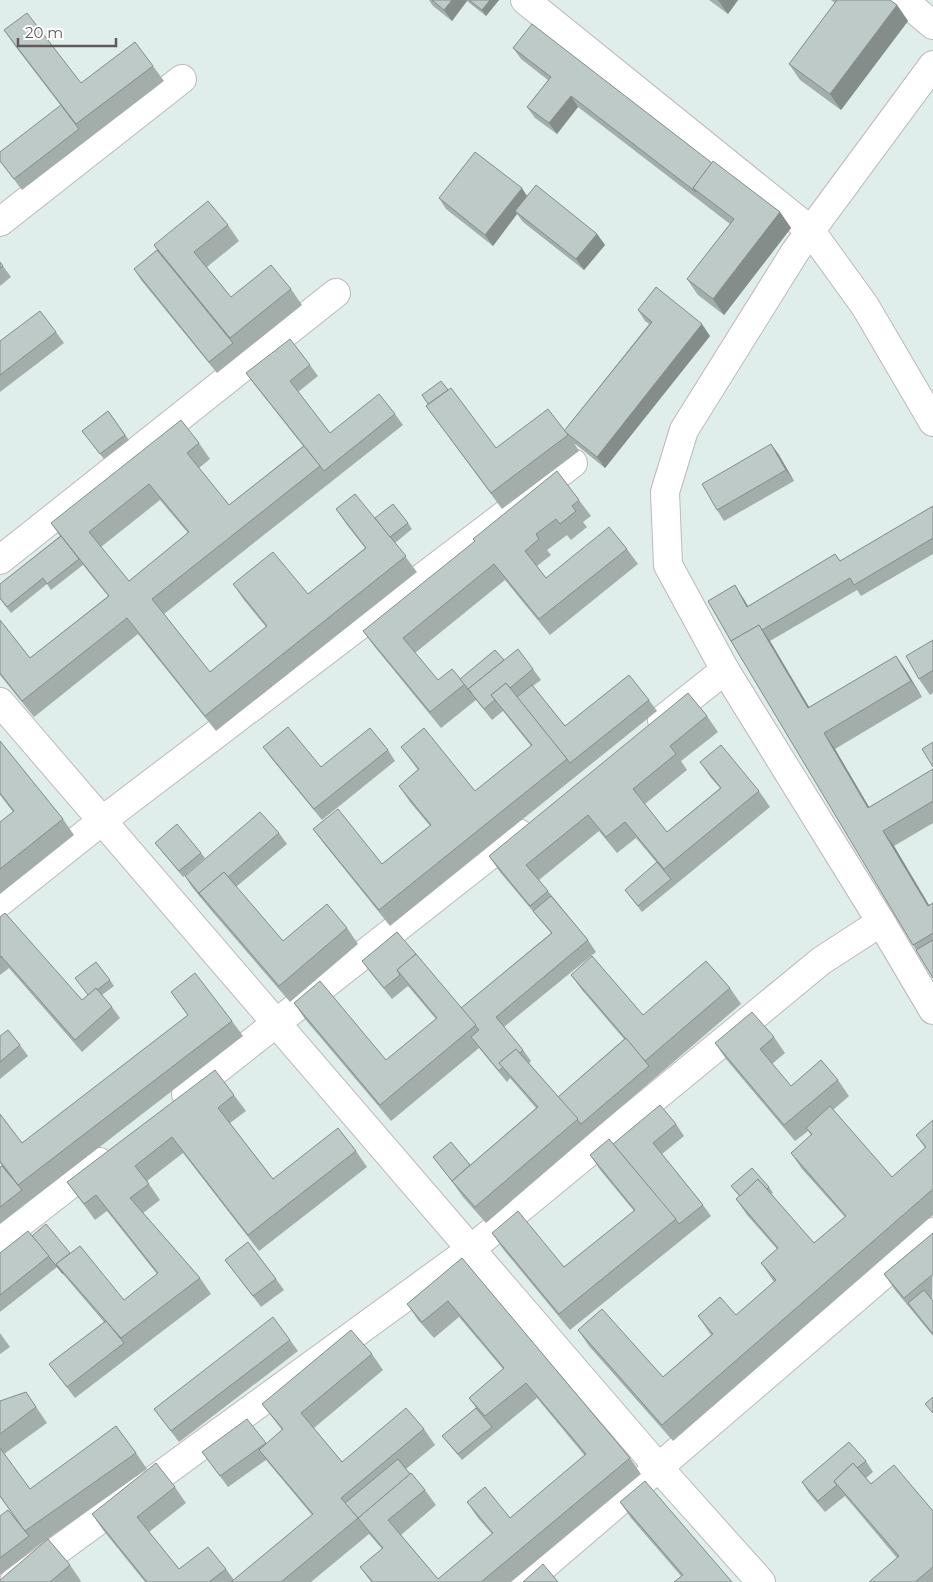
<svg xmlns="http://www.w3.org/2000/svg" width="933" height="1582" viewBox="0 0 933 1582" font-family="Montserrat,sans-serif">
  <rect width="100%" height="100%" fill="#dfedeb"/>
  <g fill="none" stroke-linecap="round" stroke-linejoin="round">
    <defs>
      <g id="minor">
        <polyline points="525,0 810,230 865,306 933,422"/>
        <polyline points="903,0 933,25"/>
        <polyline points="0,222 182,79"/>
        <polyline points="0,560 336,293"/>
        <polyline points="0,702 659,1468 761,1582"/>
        <polyline points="662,720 725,670"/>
        <polyline points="0,902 103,820 573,463"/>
        <polyline points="881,922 725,670 668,565 665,492 684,430 795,252 933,65"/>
        <polyline points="186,1094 518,833"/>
        <polyline points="0,1239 99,1162"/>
        <polyline points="14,1582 471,1249 821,961 881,922 933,1010"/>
        <polyline points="525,1582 933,1232"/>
      </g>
    </defs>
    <!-- minor casing -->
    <use href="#minor" stroke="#c0b7ba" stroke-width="30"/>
    <!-- minor -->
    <use href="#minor" stroke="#fff" stroke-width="28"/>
  </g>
  <!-- wall -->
  <g fill="#a3aeab" fill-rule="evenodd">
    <polygon points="429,0 499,0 486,16 467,1 452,21 433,6"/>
    <polygon points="709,0 738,0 728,14"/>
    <polygon points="831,0 890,0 897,5 908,21 841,110 800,80 789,64 835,3"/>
    <polygon points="4,30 81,83 153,66 164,81 22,190 0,161 61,106 15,46"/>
    <polygon points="513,48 712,163 780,212 791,228 724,315 698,295 687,279 730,224 578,107 557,134 535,118 527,107 548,80 521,59"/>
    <polygon points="527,196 597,234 605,245 584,270 523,222 517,214 493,246 446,209 439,198"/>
    <polygon points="228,225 239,241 207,267 231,297 291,289 302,305 217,373 141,280 134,269 157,250 154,245"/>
    <polygon points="0,262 11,277 0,286"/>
    <polygon points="638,310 710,336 605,468 574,443 579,451 502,509 426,406 448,390 496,448 564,431 649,324 645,321"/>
    <polygon points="56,332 64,343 0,392 0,341"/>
    <path d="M310 365 318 376 298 392 330 433 395 414 403 425 164 614 210 672 266 627 244 600 233 584 308 594 365 548 347 525 336 509 375 518 408 523 412 529 395 543 417 572 216 731 138 634 34 717 0 675V620L30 658 108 596 83 565 51 590 47 584 11 613 0 599V584L60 536 51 523 199 443 210 459 199 468 229 505 303 446 254 384 246 373ZM160 500 188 533 129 581 101 547Z"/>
    <polygon points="108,411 129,440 104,459 82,431"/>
    <polygon points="771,444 779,455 794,481 724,521 717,510"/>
    <polygon points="579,500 591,516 583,522 587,527 571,540 567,535 547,550 551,555 537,566 546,578 627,549 638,564 550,635 505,580 415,653 438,680 460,679 504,660 533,669 541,680 533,686 565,726 649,700 657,711 390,926 325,845 313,829 382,864 430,826 410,802 399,786 418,770 401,747 475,791 531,746 503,711 492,720 476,700 441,728 374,646 363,631"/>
    <polygon points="933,506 933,554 861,596 857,590 770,641 809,707 896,656 907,672 922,697 835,749 869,807 933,769 933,823 894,846 929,905 933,903 933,978 913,945 742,596 748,606 835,554 840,561"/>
    <polygon points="933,640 933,693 930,695 919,679"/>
    <polygon points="707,716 718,732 681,761 687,770 645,804 667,832 720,788 711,778 700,762 759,791 770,807 642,912 625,890 657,863 636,838 617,853 599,831 539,880 588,940 596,952 504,1027 523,1050 531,1061 529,1063 558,1097 624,1039 582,990 571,975 643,1015 730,988 741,1004 486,1223 463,1197 453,1183 433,1157 470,1165 536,1108 510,1078 507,1082 479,1048 391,1121 305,1019 294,1003 386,1060 436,1019 408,986 392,999 370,972 362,961 397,932 461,1008 551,933 500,872 489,856"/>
    <polygon points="0,741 63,819 74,835 0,894 0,822 13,812 0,795"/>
    <polygon points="263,747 321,767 388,750 395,761 322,820 271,758"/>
    <polygon points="279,833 287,844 236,887 283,941 347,928 358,944 290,1002 210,909 192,887 185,876"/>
    <polygon points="155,843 201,853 205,858 183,877"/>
    <polygon points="0,917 82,1000 110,980 114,986 102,995 112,1007 120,1018 82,1052 9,968 0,975"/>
    <polygon points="171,992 232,1021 243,1036 0,1224 0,1167 2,1166 0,1163 0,1114 22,1143 188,1016"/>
    <polygon points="0,1036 20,1045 28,1056 0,1079"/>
    <polygon points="774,1037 785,1053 772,1064 791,1086 838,1080 849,1096 833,1110 892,1177 925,1148 916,1135 933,1120 933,1215 673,1441 589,1346 578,1330 663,1377 711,1335 698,1316 736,1315 774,1282 761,1263 777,1249 747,1215 736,1199 739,1196 731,1186 769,1187 773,1193 771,1194 814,1243 845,1217 802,1169 791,1153 811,1135 808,1131 795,1141 726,1059 715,1043"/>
    <polygon points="234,1095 246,1111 230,1123 273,1179 356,1151 367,1167 259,1251 183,1153 147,1181 160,1200 143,1213 200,1278 211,1294 75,1398 49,1364 104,1322 57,1267 0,1312 0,1253 32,1236 70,1253 124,1300 157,1274 107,1211 95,1220 67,1182"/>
    <polygon points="676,1124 684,1136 662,1154 703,1205 711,1216 570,1330 503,1249 492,1233 564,1267 634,1211 601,1171 590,1155 613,1144"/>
    <polygon points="933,1233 932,1300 933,1336 895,1290 884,1274"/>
    <polygon points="462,1258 630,1458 641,1474 511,1582 371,1582 360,1567 382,1549 369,1534 311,1582 145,1582 103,1530 92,1514 175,1487 186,1503 149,1532 179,1569 226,1569 234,1580 312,1515 266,1460 228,1487 202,1452 266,1444 282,1430 262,1404 372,1354 383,1370 314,1428 342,1462 424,1429 435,1445 406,1469 425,1490 436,1505 401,1535 438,1579 492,1534 478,1518 467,1502 510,1518 585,1456 537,1398 462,1460 442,1436 476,1408 469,1398 503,1369 459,1317 434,1338 418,1320 407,1304"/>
    <polygon points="225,1260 276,1279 284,1290 261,1307"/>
    <polygon points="0,1333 10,1347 0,1354"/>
    <polygon points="290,1340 298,1351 179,1442 154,1409"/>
    <polygon points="26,1392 47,1423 4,1454 30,1489 136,1453 147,1469 36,1547 0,1575 0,1516 25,1531 0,1497 0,1401"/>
    <polygon points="866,1461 873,1472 866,1478 871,1484 933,1511 933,1582 869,1582 897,1558 845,1496 825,1512 809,1493 802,1482"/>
    <polygon points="620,1502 732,1582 681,1576 631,1518"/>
    <polygon points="70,1565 81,1581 80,1582 0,1582"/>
  </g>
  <!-- shaded-wall -->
  <g fill="#858d8b">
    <polygon points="452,0 466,0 467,1 452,21 444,10"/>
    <polygon points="490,0 499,0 486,16 482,10"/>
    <polygon points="718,0 738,0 728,14"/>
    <polygon points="897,5 908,21 841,110 830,94"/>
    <polygon points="571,96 578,107 557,134 549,123"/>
    <polygon points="522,188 529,199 515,211 517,214 493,246 485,235"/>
    <polygon points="780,212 791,228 724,315 713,299"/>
    <polygon points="597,234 605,245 584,270 576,259"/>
    <polygon points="702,324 710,336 605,468 597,457"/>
    <polygon points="771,444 779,455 794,481 786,470"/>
    <polygon points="735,585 742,596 755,618 747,607"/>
    <polygon points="759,625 770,641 819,724 808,708"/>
    <polygon points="896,656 907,672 922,697 911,681"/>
    <polygon points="824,733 835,749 879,824 868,808"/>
    <polygon points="883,831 894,846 933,912 928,906"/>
  </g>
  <!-- building -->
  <g fill="#becac7" stroke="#858d8b" fill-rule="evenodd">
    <polygon points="432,0 452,0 444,10"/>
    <polygon points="469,0 490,0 482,10"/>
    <polygon points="837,0 890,0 897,5 830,94 789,64"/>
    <polygon points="27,13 81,83 135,42 153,66 76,124 4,30"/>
    <polygon points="532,24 712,163 693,188 696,192 571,96 549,123 527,107 551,77 513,48"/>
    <polygon points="61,105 79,129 14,179 0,161 0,152"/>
    <polygon points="475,152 522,188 485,235 439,198"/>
    <polygon points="713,161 780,212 713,299 687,279 734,219 693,188"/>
    <polygon points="536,185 597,234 576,259 515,211"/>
    <polygon points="208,201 228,225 194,252 231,297 271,265 291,289 230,338 154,245"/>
    <polygon points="157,250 233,343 209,362 134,269"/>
    <polygon points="0,262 3,266 0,268"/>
    <polygon points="656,287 702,324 597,457 564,431 652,322 638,310"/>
    <polygon points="40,311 56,332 0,375 0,341"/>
    <polygon points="290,339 310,365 290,381 330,433 379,394 395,414 324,471 246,373"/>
    <polygon points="441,381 448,390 428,404 422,395"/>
    <polygon points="451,388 496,448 548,409 568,435 491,493 426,406"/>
    <polygon points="108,411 125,435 100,454 82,431"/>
    <path d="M181 420 199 443 187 453 229 505 304 446 320 466 152 599 210 672 267 626 233 584 273 552 308 594 366 548 336 509 355 494 406 556 205 716 127 618 22 701 0 673V620L30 658 109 596 51 523ZM149 484 189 532 129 581 89 532Z"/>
    <polygon points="771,444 786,470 717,510 702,484"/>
    <polygon points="557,471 579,500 572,506 576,511 560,524 556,519 536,534 539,539 525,551 546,578 609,527 627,549 539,619 494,564 403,638 438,680 452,669 465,684 430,712 363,631 475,541 473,539"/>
    <polygon points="393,504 408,523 390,537 375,518"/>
    <polygon points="933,506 933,538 854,585 850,578 762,630 759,625 731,641 708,601 735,585 747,607 835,554 840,561"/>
    <polygon points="61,536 79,559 47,584 43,578 7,607 0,598 0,584"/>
    <polygon points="759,625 808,708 896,656 911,681 824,733 868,808 933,769 933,801 883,831 928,906 933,903 933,933 913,945 731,641"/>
    <polygon points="933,640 933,670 919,679 906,656"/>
    <polygon points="518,649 533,669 510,688 506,683 491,695 495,700 484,709 468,689"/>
    <polygon points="495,650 504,660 468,689 472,694 460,679"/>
    <polygon points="629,675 649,700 570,763 517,697 532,685 565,726"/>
    <polygon points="506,683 567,759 379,910 313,829 338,809 382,864 431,825 399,786 419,769 401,747 424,728 475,791 532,745 491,695"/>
    <polygon points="688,693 707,716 670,746 676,754 633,789 667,832 721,788 700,762 721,745 759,791 664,869 625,822 606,837 588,815 526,865 548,891 530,906 489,856"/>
    <polygon points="288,727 321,767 370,728 388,750 314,809 263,747"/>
    <polygon points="0,741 63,819 0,869 0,822 14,811 0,793"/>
    <polygon points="933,742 933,767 922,749"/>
    <polygon points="260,812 279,833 228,877 224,872 199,893 203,898 185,876"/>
    <polygon points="177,824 201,853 179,871 155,843"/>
    <polygon points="657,862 671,879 638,906 625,890"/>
    <polygon points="224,872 283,941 327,904 347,928 279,986 199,893"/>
    <polygon points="551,896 588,940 496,1017 523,1050 520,1053 516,1049 499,1063 503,1067 499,1071 471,1037 479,1030 461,1008 552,933 533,911"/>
    <polygon points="5,913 82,1000 96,988 112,1007 75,1040 1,956 0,958 0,917"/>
    <polygon points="397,932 416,954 397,970 400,975 384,988 362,961"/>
    <polygon points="933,940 933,978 916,950"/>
    <polygon points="416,954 476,1025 380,1105 294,1003 320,981 386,1060 437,1018 397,970"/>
    <polygon points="592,956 643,1015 706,961 730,988 645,1061 571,975"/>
    <polygon points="96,962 110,980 97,990 96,988 88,995 75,978"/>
    <polygon points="195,973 232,1021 18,1185 0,1161 0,1114 22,1143 188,1015 171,992"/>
    <polygon points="752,1012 774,1037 760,1049 791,1086 821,1060 838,1080 784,1125 715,1043"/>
    <polygon points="8,1030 20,1045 0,1062 0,1036"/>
    <polygon points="626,1038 649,1066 581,1124 558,1097"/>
    <polygon points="516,1049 578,1119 475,1207 452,1181 538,1107 499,1063"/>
    <polygon points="215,1070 234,1095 218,1108 273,1179 338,1128 356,1151 248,1235 172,1137 135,1166 149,1184 130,1198 200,1278 121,1338 56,1264 80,1246 124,1300 158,1273 96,1195 84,1204 67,1182"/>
    <polygon points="660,1105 676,1124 653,1143 703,1205 679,1224 613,1144"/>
    <polygon points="830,1106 892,1177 926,1147 916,1135 933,1120 933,1189 662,1425 578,1330 602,1309 663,1377 713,1334 698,1316 720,1297 736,1315 776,1280 761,1263 778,1248 736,1199 758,1179 814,1243 846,1216 791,1153 812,1134 806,1128"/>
    <polygon points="609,1139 676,1219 559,1314 492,1233 518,1211 564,1267 635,1210 590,1155"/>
    <polygon points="451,1142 470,1165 452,1181 433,1157"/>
    <polygon points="2,1166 22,1190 0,1207 0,1167"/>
    <polygon points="752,1168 769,1187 767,1189 758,1179 740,1196 731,1186"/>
    <polygon points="46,1224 70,1253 56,1264 63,1274 32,1236"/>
    <polygon points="28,1231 49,1256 0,1295 0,1253"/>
    <polygon points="933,1233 933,1274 904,1298 884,1274"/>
    <polygon points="248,1242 276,1279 253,1296 225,1260"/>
    <polygon points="462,1258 630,1458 481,1582 373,1582 360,1567 383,1548 358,1518 411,1473 425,1490 388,1520 438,1579 493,1533 467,1502 485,1487 510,1518 586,1454 526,1383 485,1416 469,1398 504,1368 448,1301 422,1322 407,1304"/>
    <polygon points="924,1290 933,1301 933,1334 908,1303"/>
    <polygon points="273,1317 290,1340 171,1431 154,1409"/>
    <polygon points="106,1321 124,1343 67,1387 49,1364"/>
    <polygon points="351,1330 372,1354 301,1413 342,1462 406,1408 424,1429 341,1498 358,1518 281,1582 231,1582 313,1514 259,1450 283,1429 262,1404"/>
    <polygon points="26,1392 36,1407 0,1434 0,1401"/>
    <polygon points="933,1397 933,1413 925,1404"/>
    <polygon points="476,1408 492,1427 458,1454 442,1436"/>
    <polygon points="247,1419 266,1443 220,1476 202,1452"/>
    <polygon points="116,1426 136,1453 25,1531 0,1496 0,1448 30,1489"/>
    <polygon points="849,1442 866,1461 857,1468 853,1463 834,1481 837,1485 818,1501 802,1482"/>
    <polygon points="398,1459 410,1474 358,1518 345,1503"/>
    <polygon points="156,1463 175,1487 137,1517 179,1569 208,1547 226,1569 209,1582 147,1582 92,1514"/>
    <polygon points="853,1463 871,1484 894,1465 933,1511 933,1567 915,1582 869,1582 899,1556 834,1481"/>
    <polygon points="645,1481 732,1582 674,1582 683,1575 620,1502"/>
    <polygon points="8,1510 29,1536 0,1558 0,1516"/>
    <polygon points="48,1539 70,1565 50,1582 0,1582 0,1580"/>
    <polygon points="543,1564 558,1582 523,1582"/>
  </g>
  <!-- scale -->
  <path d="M18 38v8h98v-8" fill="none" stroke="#62585c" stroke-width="2.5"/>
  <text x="25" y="38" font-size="15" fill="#62585c" stroke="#ffffff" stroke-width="4" paint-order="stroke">20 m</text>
</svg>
